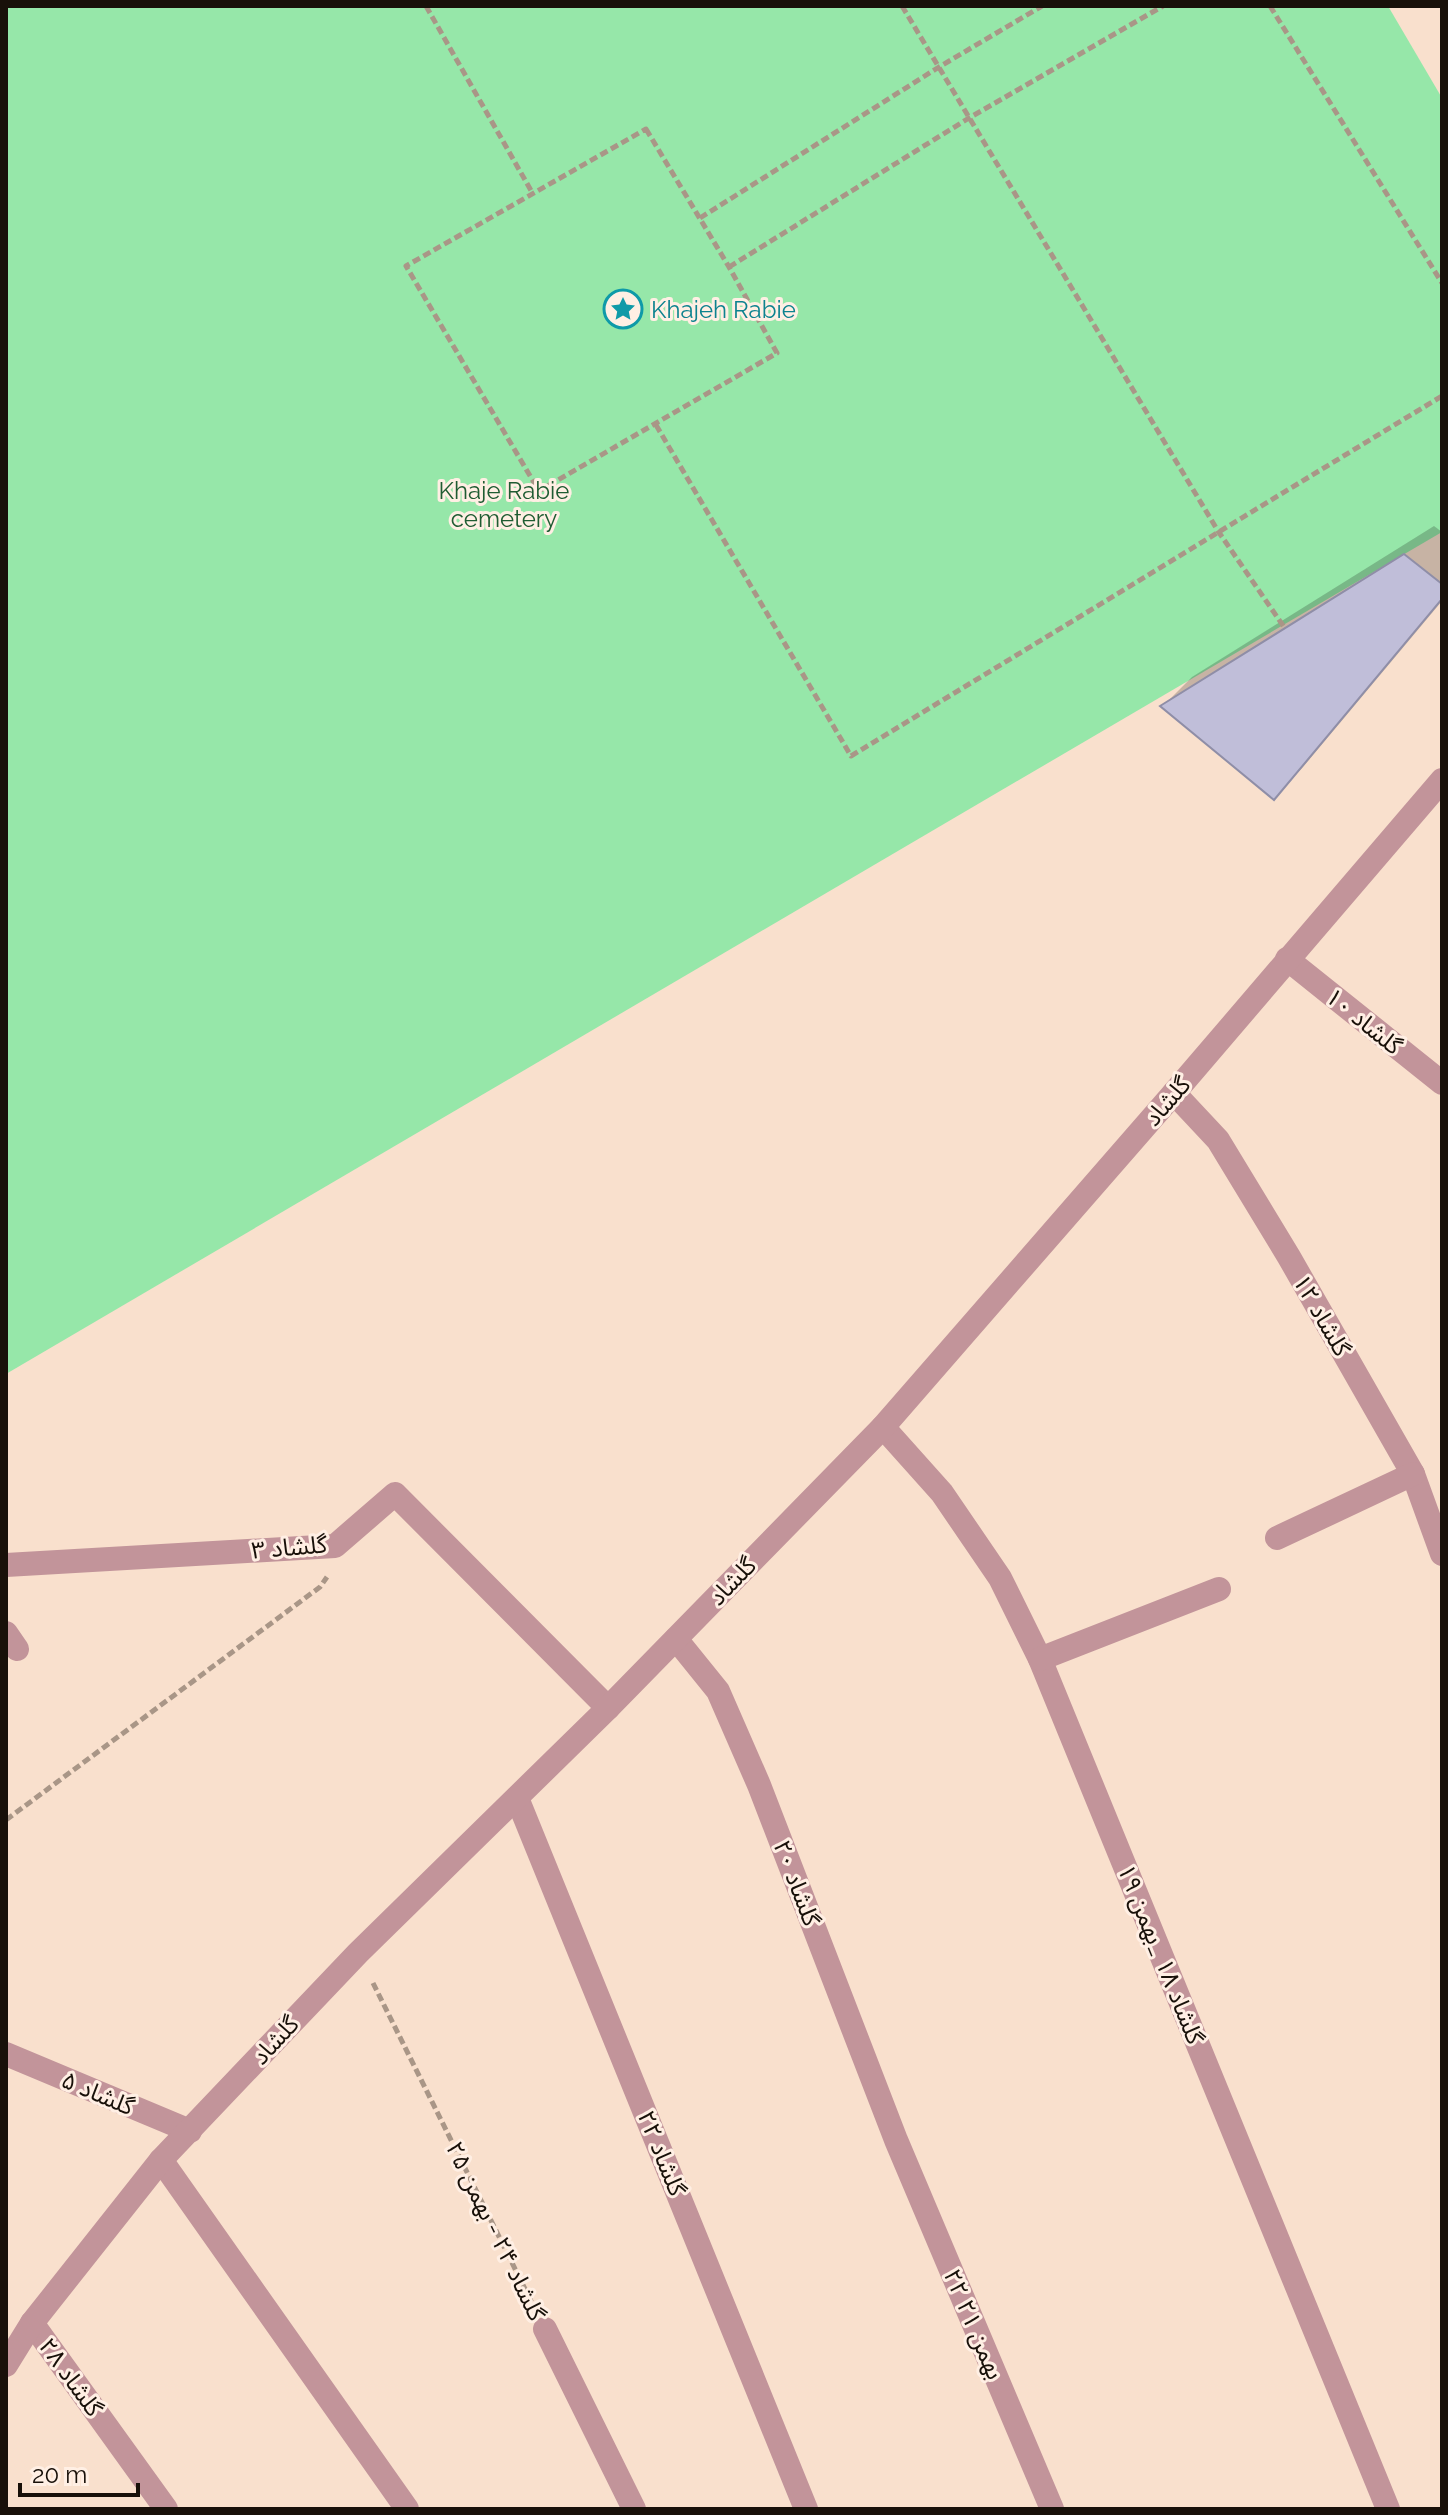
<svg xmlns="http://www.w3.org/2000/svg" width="1448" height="2515" viewBox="0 0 1448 2515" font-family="Raleway,'Noto Sans Arabic',sans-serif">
  <rect width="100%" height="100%" fill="#f9e0cd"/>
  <!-- green -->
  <polygon fill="#96e7a9" points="6,6 1388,6 1442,98 1442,532 6,1374"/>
  <!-- shadow -->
  <polygon fill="#0003" points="1434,526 1442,532 1442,601 1303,767 1274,797 1163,706 1192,677"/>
  <!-- building -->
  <polygon fill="#c0bed9" stroke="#8f8ea7" stroke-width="2" points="1404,554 1442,584 1442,599 1274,800 1160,706"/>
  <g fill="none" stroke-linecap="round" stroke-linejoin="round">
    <!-- path -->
    <g stroke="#a99687" stroke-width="5" stroke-dasharray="8 4" stroke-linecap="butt">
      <polyline points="426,6 533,194"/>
      <polyline points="902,6 1218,531 1284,627"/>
      <polyline points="1270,6 1442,283"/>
      <polygon points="646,129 729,267 777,353 539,491 406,266"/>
      <polyline points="700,218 939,67 1042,6"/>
      <polyline points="729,267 969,118 1163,6"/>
      <polyline points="656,425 851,756 1442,396"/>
      <polyline points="6,1820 320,1587 327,1577"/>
      <polyline points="373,1983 532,2303"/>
    </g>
    <!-- minor -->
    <g stroke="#c2949a" stroke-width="24">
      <polyline points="1287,959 1442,1083"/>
      <polyline points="1174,1093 1218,1140 1289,1257 1413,1474 1442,1554"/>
      <polyline points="883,1427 942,1493 1000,1578 1040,1659 1388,2509"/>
      <polyline points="1277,1538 1413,1474"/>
      <polyline points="6,1565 335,1546 395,1494 608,1708"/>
      <polyline points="6,1633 17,1649"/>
      <polyline points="676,1639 718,1691 759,1785 896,2140 1052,2509"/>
      <polyline points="1040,1659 1219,1589"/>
      <polyline points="517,1798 806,2509"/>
      <polyline points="6,2054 190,2131"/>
      <polyline points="161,2160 407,2509"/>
      <polyline points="32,2323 166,2509"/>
      <polyline points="545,2329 634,2509"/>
    </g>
    <!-- tertiary -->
    <polyline stroke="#c2949a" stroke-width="24" points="6,2365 32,2323 161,2160 358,1953 608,1708 883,1427 1174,1093 1442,780"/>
  </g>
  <!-- icons -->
  <defs>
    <symbol id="sight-ring" viewBox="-11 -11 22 22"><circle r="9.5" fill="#ffefe4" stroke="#0f9aa8" stroke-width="1.5"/><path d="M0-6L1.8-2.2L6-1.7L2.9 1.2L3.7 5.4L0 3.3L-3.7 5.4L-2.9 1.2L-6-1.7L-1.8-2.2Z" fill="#0f9aa8"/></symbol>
  </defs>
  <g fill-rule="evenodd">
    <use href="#sight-ring" x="601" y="287" width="44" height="44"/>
  </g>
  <g text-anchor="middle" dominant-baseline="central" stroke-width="6" stroke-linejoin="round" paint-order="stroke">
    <!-- culture labels -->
    <g font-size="24" fill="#0d838f" stroke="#ffefe4" text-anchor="start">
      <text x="651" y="309">Khajeh Rabie</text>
    </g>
    <!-- park labels -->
    <g font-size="24" fill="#1f5c32" stroke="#ffefe4">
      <text x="504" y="490">Khaje Rabie<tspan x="504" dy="28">cemetery</tspan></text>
    </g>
    <!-- street labels -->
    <g font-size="24" fill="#181009" stroke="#ffefe4">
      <text transform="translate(1364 1021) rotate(39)">گلشاد ۱۰</text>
      <text transform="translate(1167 1101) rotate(-49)">گلشاد</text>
      <text transform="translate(1322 1315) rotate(60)">گلشاد ۱۲</text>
      <text transform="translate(289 1547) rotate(-5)">گلشاد ۳</text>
      <text transform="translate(732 1581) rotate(-46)">گلشاد</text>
      <text transform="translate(797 1883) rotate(69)">گلشاد ۲۰</text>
      <text transform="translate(1161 1954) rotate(68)">گلشاد ۱۸ _بهمن ۱۹</text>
      <text transform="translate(275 2040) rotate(-47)">گلشاد</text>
      <text transform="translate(98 2093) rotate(23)">گلشاد ۵</text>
      <text transform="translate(662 2153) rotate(68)">گلشاد ۲۲</text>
      <text transform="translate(496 2231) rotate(64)">گلشاد ۲۴ - بهمن ۲۵</text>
      <text transform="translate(974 2324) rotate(67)">۲۲ بهمن ۲۱</text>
      <text transform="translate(71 2377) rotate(54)">گلشاد ۲۸</text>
    </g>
  </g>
  <!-- border -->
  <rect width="1448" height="2515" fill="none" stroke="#181009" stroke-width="16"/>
  <!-- scale -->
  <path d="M20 2483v12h118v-12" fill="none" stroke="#181009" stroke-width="4"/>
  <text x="32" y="2483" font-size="24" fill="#181009" stroke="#ffefe4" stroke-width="6" paint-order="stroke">20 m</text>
</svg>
